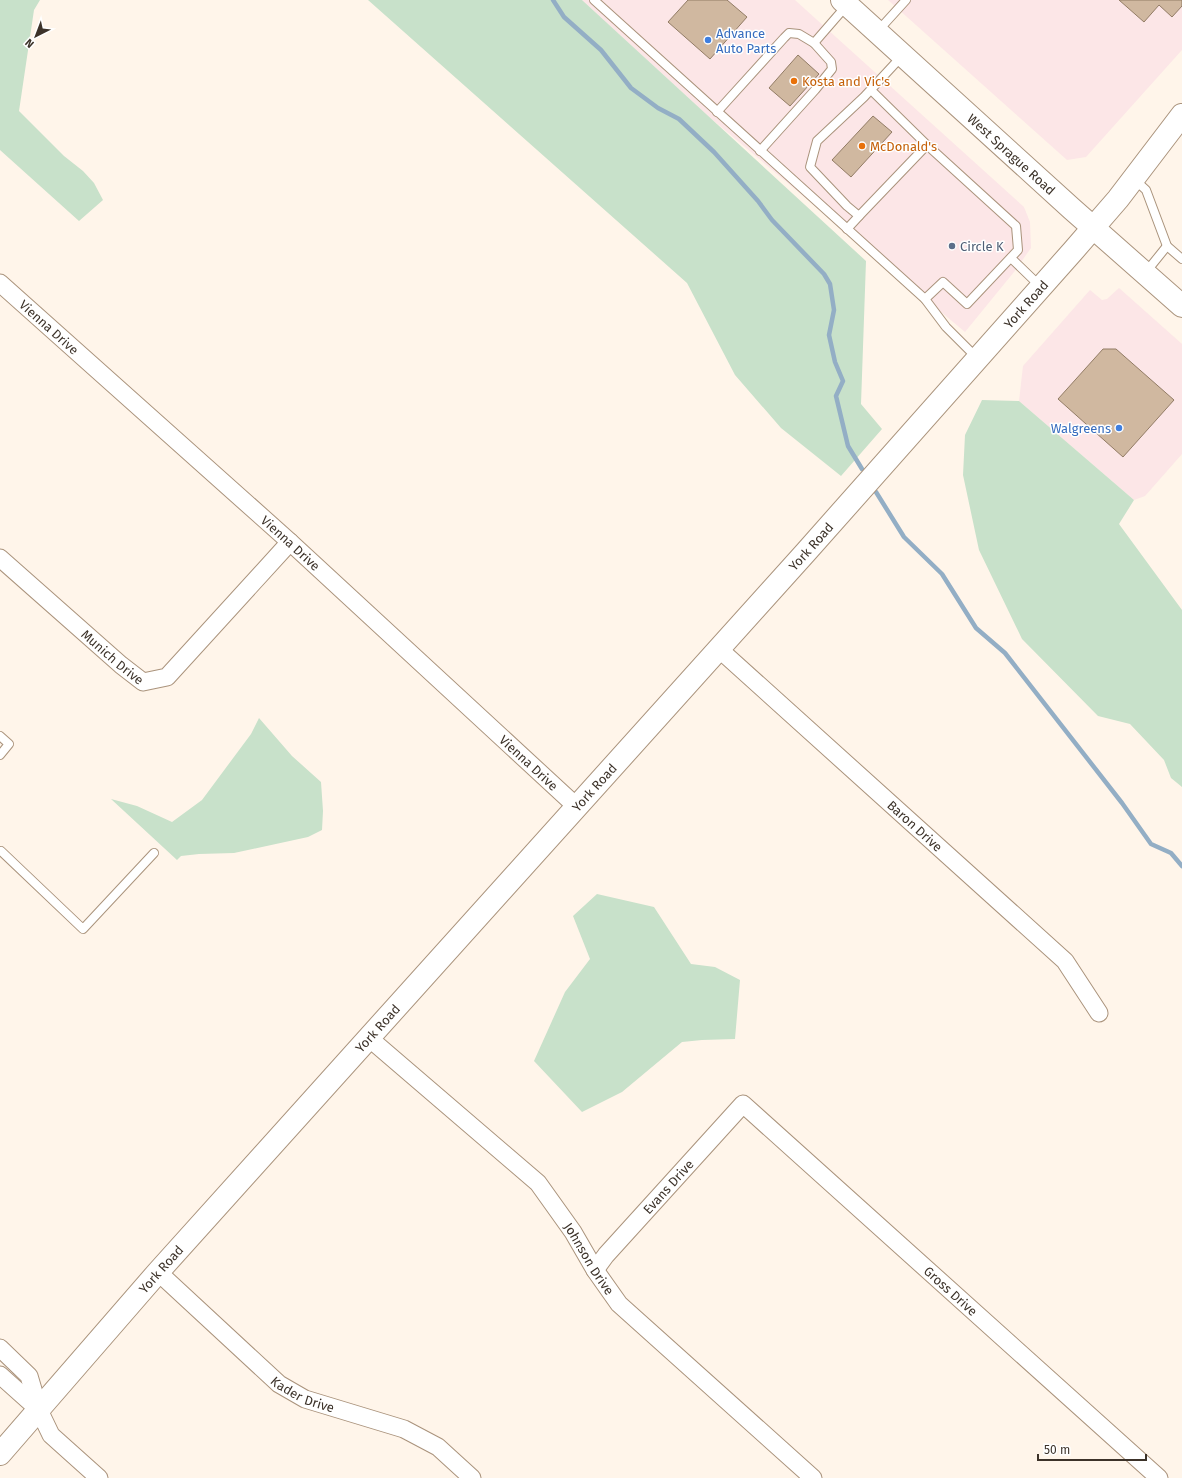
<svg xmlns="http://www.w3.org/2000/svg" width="1182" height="1478" viewBox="0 0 1182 1478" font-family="'Fira Sans',sans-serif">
  <rect width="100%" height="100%" fill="#fff5ea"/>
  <!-- commercial -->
  <g fill="#fce6e7">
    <polygon points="582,0 795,0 1024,207 1030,222 1031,248 1014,272 965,332 708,116"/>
    <polygon points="888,0 1182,0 1182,50 1086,157 1067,160"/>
    <polygon points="1119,288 1182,344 1182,454 1145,496 1134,500 1019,401 1023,366 1090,290 1102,300 1107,299"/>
  </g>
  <!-- green -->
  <g fill="#c8e1ca">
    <polygon points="0,0 40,0 34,10 19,111 64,156 83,171 94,183 103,200 79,221 0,150"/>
    <polygon points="368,0 582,0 866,261 861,404 882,429 841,476 781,428 735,375 687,283"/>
    <polygon points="982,400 1019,401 1134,500 1119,524 1182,610 1182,787 1171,778 1164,760 1130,724 1098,716 1022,639 979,550 963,475 965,435"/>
    <polygon points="259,718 292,756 321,782 323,811 322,830 308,837 234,853 199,854 181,856 177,860 111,799 137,806 172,822 202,800 251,734"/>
    <polygon points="597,894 654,907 691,964 715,967 740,980 735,1039 702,1040 682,1042 622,1092 582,1112 534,1061 565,992 590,959 573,916"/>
  </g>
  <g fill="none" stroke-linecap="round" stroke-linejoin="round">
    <!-- stream -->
    <g stroke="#93aec5" stroke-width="4.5">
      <polyline points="553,0 564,17 601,50 631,88 658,108 679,119 714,152 758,201 772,220 824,274 830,284 834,310 829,335 835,362 843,381 836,396 848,446 862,469"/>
      <polyline points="876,492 904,537 942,574 976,628 1005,653 1122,803 1151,844 1171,853 1182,866"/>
    </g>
  </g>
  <!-- building -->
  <g fill="#d0b8a0" stroke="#927c65">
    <polygon points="688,0 727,0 747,17 710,59 668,22"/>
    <polygon points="1119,0 1182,0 1182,6 1172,17 1159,5 1144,22"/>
    <polygon points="798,55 819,74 790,106 769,88"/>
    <polygon points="873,116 892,132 851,177 832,160"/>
    <polygon points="1103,349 1116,349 1174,400 1123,457 1058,399"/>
  </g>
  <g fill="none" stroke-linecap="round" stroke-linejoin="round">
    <defs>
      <g id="lane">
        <polyline points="594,0 925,299 946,327 977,358"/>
        <polyline points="877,32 906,0"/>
        <polyline points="871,90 927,145 859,216 847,206 810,167 817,141 864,97 902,56"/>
        <polyline points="717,112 784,38 789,33 799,34 814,43 847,5"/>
        <polyline points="760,151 815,90 832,69 831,62 814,43"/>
        <polyline points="1135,180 1146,190 1167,246 1182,259"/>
        <polyline points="847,229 859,216"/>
        <polyline points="1011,258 1040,286"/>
        <polyline points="1146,272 1167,246"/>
        <polyline points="925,299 943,282 967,304 1018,250 1016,226 927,145"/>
        <polyline points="0,736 9,744 0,755"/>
        <polyline points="1,851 83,929 154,853"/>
      </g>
      <g id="street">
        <path id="s1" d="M0 283 290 542 577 807"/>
        <path id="s2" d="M0 558 121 665 143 682 167 677 290 542"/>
        <path id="s3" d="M719 649 1065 961 1099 1013"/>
        <path id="s4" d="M369 1038 538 1183 573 1232 595 1270 619 1304 813 1478"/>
        <path id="s5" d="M595 1270 606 1255 743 1104 1159 1478"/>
        <path id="s6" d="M158 1272 279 1384 305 1399 404 1429 438 1447 472 1478"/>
        <polyline points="0,1348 29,1376 39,1410 51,1435 99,1478"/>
        <polyline points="0,1375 39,1410"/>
      </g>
      <g id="secondary">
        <path id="s7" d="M842 0 1072 209 1182 306"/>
        <path id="s8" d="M0 1454 158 1272 806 552 1073 251 1118 199 1182 115"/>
      </g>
    </defs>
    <!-- lane casing -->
    <use href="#lane" stroke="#aa937c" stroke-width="10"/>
    <!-- street casing -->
    <use href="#street" stroke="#aa937c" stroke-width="19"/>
    <!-- secondary casing -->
    <use href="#secondary" stroke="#aa937c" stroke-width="24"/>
    <!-- lane -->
    <use href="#lane" stroke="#fff" stroke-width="8"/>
    <!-- street -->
    <use href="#street" stroke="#fff" stroke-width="17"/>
    <!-- secondary -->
    <use href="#secondary" stroke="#fff" stroke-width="22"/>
  </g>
  <!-- markers -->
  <g fill="#3f7fe0" stroke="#fff" stroke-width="1.5">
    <circle cx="708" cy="40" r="4"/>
    <circle cx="1119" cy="428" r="4"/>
  </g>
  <g fill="#e8710a" stroke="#fff" stroke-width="1.5">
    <circle cx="794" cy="81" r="4"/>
    <circle cx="862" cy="146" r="4"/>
  </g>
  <circle fill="#5c6f8a" stroke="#fff" stroke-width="1.5" cx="952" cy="246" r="4"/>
  <g text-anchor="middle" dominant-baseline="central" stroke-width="3" stroke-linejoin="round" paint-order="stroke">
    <!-- shop labels -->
    <g font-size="13" fill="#366cbe" stroke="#fff" text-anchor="start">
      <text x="716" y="33">Advance<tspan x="716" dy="15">Auto Parts</tspan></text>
      <text x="1111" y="428" text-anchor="end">Walgreens</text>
    </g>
    <!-- food labels -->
    <g font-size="13" fill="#c56008" stroke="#fff" text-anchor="start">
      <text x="802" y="81">Kosta and Vic's</text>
      <text x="870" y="146">McDonald's</text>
    </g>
    <!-- street labels -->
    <g font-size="13" fill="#3c3229" stroke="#fff">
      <text stroke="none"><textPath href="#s7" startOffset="229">West Sprague Road</textPath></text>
      <text stroke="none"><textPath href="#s8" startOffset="1541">York Road</textPath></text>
      <text stroke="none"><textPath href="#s1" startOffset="66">Vienna Drive</textPath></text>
      <text stroke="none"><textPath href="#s1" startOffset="390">Vienna Drive</textPath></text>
      <text stroke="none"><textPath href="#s8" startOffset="1217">York Road</textPath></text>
      <text stroke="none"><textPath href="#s2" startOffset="150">Munich Drive</textPath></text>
      <text stroke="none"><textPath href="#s1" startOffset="714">Vienna Drive</textPath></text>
      <text stroke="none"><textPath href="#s8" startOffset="893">York Road</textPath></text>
      <text stroke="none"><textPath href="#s3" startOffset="264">Baron Drive</textPath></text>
      <text stroke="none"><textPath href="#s8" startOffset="569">York Road</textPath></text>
      <text stroke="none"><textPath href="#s5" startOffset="111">Evans Drive</textPath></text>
      <text stroke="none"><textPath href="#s4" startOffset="314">Johnson Drive</textPath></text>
      <text stroke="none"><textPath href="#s8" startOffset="245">York Road</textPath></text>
      <text stroke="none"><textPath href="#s5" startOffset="502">Gross Drive</textPath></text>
      <text stroke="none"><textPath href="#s6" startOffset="191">Kader Drive</textPath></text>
    </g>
    <!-- service labels -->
    <g font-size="13" fill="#4e5e75" stroke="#fff" text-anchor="start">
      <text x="960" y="246">Circle K</text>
    </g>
  </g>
  <!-- north arrow -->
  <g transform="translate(36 36) rotate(222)" stroke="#ffffff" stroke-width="3" paint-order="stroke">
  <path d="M0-3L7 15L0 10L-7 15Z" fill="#3c3229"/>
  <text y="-6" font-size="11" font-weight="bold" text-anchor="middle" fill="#3c3229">N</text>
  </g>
  <!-- scale -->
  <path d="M1038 1454v6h108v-6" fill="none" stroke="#3c3229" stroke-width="2"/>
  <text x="1044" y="1454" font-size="12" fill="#3c3229" stroke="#ffffff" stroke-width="3" paint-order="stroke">50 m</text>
</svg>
